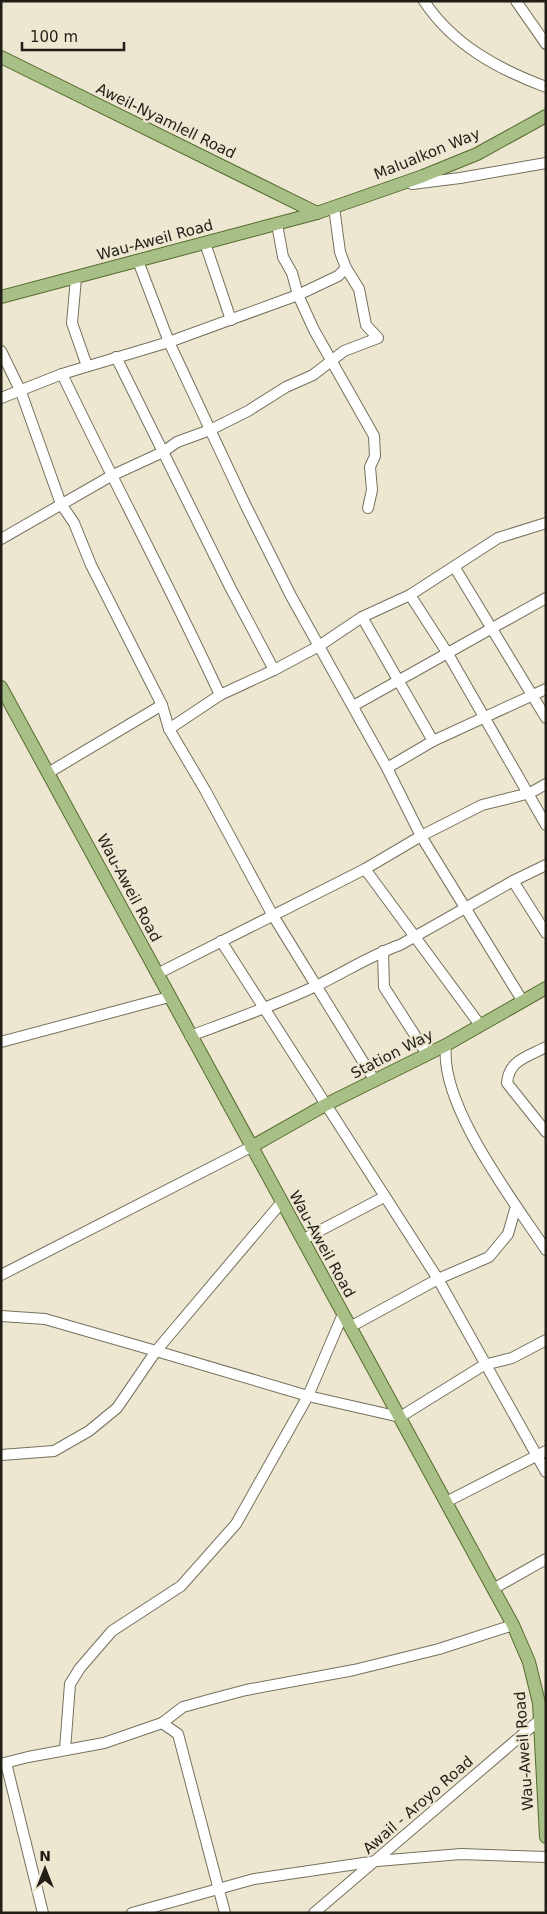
<svg xmlns="http://www.w3.org/2000/svg" width="547" height="1914" viewBox="0 0 547 1914" font-family="'DejaVu Sans',sans-serif">
  <rect width="100%" height="100%" fill="#ede7d1"/>
  <g fill="none" stroke-linecap="round" stroke-linejoin="round">
    <defs>
      <g id="minor">
        <path d="M424 1C453 45 498 69 546 87"/>
        <polyline points="516,1 546,44"/>
        <polyline points="412,184 460,178 546,163"/>
        <polyline points="277,224 283,257 292,273 298,295 314,330 374,436 375,456 370,467 372,490 368,508"/>
        <polyline points="205,243 231,320"/>
        <polyline points="138,261 169,342 246,506 291,596 387,768 421,836 522,1000"/>
        <polyline points="76,278 72,323 87,366"/>
        <polyline points="1,351 21,392 61,504 74,523 91,565 162,705 169,729 205,790 272,914 375,1081"/>
        <polyline points="116,357 230,587 274,670"/>
        <path d="M62 374C113 481 170 586 220 695"/>
        <polyline points="1,398 62,374 169,342 298,295 338,276 346,268 340,252 334,207"/>
        <polyline points="1,539 111,476 163,452 177,442 210,430 248,411 286,387 313,375 344,351 378,338 366,325 359,289 346,268"/>
        <polyline points="455,568 546,718"/>
        <polyline points="410,595 448,654 546,825"/>
        <polyline points="362,617 433,741"/>
        <polyline points="353,706 546,598"/>
        <polyline points="169,729 220,695 274,670 319,646 362,617 410,595 498,538 546,523"/>
        <polyline points="387,768 433,741 546,689"/>
        <polyline points="48,773 162,705"/>
        <polyline points="365,869 480,1025"/>
        <polyline points="513,881 546,933"/>
        <polyline points="221,941 438,1279 546,1472"/>
        <polyline points="383,951 384,987 427,1054"/>
        <polyline points="157,974 365,869 421,836 482,805 530,793 546,784"/>
        <path d="M190 1036C233 1020 276 1005 318 985 345 972 371 955 400 945L513 881 546 865"/>
        <polyline points="1,1042 169,997"/>
        <path d="M446 1045C439 1105 513 1200 546 1250"/>
        <path d="M546 1047C527 1057 509 1060 507 1083L546 1132"/>
        <polyline points="302,1240 384,1197"/>
        <polyline points="1,1275 251,1147"/>
        <polyline points="1,1316 45,1319 156,1351 281,1203"/>
        <polyline points="350,1327 438,1279 489,1257 508,1234 516,1206"/>
        <polyline points="1,1455 54,1451 89,1431 117,1408 156,1351 308,1396 343,1314"/>
        <polyline points="446,1502 546,1451"/>
        <polyline points="493,1589 546,1559"/>
        <polyline points="162,1723 178,1734 225,1913"/>
        <polyline points="65,1750 70,1684 80,1668 112,1631 181,1586 236,1524 308,1396 400,1417 484,1365 512,1358 546,1340"/>
        <polyline points="6,1763 43,1913"/>
        <polyline points="1,1764 28,1757 104,1743 162,1723 183,1707 212,1699 246,1690 354,1670 439,1649 513,1625"/>
        <polyline points="132,1913 254,1879 377,1861 461,1854 546,1857"/>
        <polyline points="314,1913 543,1717"/>
      </g>
      <g id="major">
        <polyline points="1,57 317,213"/>
        <polyline points="1,297 317,213 423,176 477,154 546,116"/>
        <polyline points="1,687 513,1625 529,1662 539,1703 546,1837"/>
        <polyline points="251,1147 327,1104 446,1045 546,988"/>
      </g>
    </defs>
    <!-- minor casing -->
    <use href="#minor" stroke="#76715d" stroke-width="12"/>
    <!-- major casing -->
    <use href="#major" stroke="#546b2d" stroke-width="14"/>
    <!-- minor -->
    <use href="#minor" stroke="#fff" stroke-width="10"/>
    <!-- major -->
    <use href="#major" stroke="#a9bf88" stroke-width="12"/>
  </g>
  <g text-anchor="middle" dominant-baseline="central" stroke-width="4.5" stroke-linejoin="round" paint-order="stroke">
    <!-- street labels -->
    <g font-size="15" fill="#201e16" stroke="#ede7d1">
      <text transform="translate(166 121) rotate(26)">Aweil-Nyamlell Road</text>
      <text transform="translate(427 154) rotate(-22)">Malualkon Way</text>
      <text transform="translate(155 240) rotate(-15)">Wau-Aweil Road</text>
      <text transform="translate(129 888) rotate(62)">Wau-Aweil Road</text>
      <text transform="translate(392 1054) rotate(-27)">Station Way</text>
      <text transform="translate(322 1244) rotate(61)">Wau-Aweil Road</text>
      <text transform="translate(524 1751) rotate(-94)">Wau-Aweil Road</text>
      <text transform="translate(418 1805) rotate(-41)">Awail - Aroyo Road</text>
    </g>
  </g>
  <!-- border -->
  <rect width="547" height="1914" fill="none" stroke="#201e16" stroke-width="5"/>
  <!-- north arrow -->
  <g transform="translate(45 1869)" stroke="#ede7d1" stroke-width="4" paint-order="stroke">
  <path d="M0-4L9 19L0 12L-9 19Z" fill="#201e16"/>
  <text y="-8" font-size="14" font-weight="bold" text-anchor="middle" fill="#201e16">N</text>
  </g>
  <!-- scale -->
  <path d="M22 42v8h102v-8" fill="none" stroke="#201e16" stroke-width="2.5"/>
  <text x="30" y="42" font-size="15" fill="#201e16" stroke="#ede7d1" stroke-width="4" paint-order="stroke">100 m</text>
</svg>
